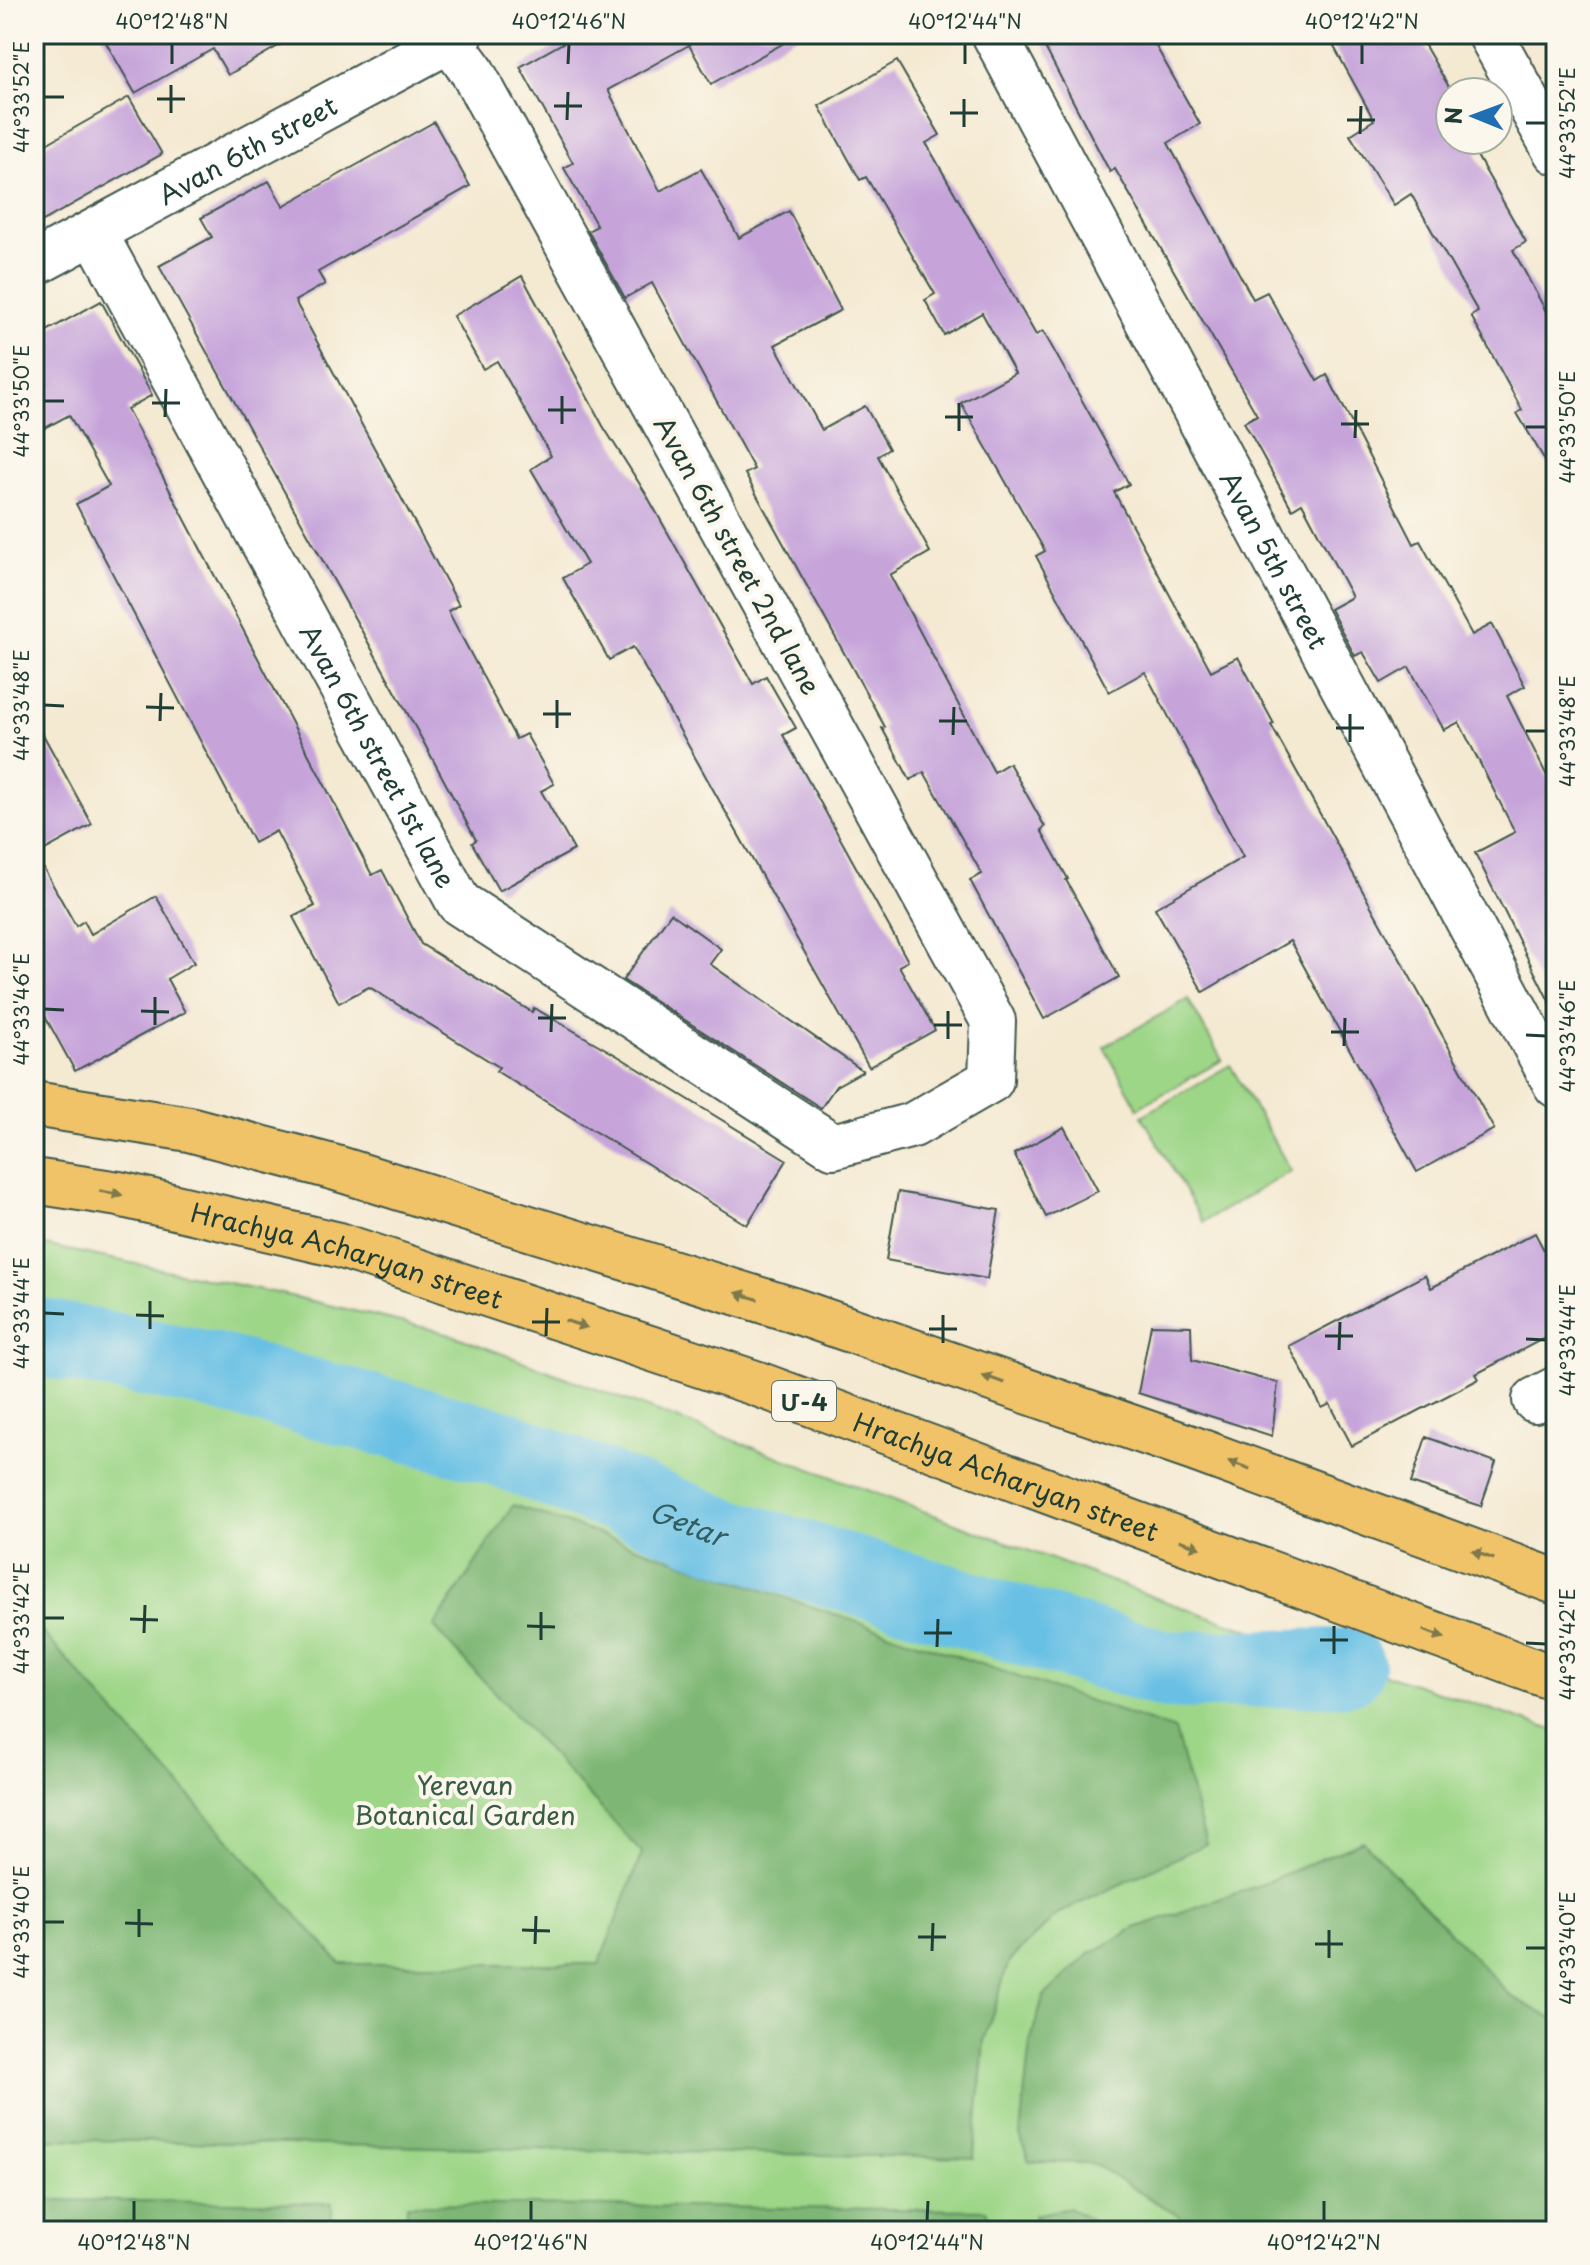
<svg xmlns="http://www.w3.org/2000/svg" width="1590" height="2265" viewBox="0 0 1590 2265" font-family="'Playpen Sans','Noto Sans Armenian',sans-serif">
  <rect width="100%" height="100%" fill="#fbf7ec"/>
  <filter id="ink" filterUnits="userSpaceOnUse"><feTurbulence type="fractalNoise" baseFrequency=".0125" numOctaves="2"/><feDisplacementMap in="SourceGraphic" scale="16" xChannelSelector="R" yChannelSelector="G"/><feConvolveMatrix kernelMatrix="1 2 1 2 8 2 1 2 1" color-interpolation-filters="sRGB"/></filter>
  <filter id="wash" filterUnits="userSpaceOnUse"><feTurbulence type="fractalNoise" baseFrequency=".006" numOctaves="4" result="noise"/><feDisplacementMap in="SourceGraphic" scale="32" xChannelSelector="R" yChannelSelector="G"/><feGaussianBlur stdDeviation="1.8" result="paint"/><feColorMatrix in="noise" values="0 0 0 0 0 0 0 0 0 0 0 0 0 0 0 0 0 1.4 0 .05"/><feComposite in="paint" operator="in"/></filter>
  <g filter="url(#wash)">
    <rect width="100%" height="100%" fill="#f4e9d1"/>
    <!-- green -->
    <g fill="#9ed688" stroke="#5e8a5e" stroke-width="2">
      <polygon points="1188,999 1222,1060 1138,1108 1104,1047"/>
      <polygon points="1230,1065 1291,1171 1203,1222 1142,1116"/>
      <polygon points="34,1243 282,1294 447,1333 1172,1604 1556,1731 1556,2231 34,2231"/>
    </g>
    <!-- forest -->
    <g fill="#7eb774" stroke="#4e7a54" stroke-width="2">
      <polygon points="513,1505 1175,1730 1206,1844 1059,1913 1009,1961 984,2041 974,2158 34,2139 34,1623 341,1964 599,1964 642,1853 434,1627"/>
      <polygon points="1363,1841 1511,1996 1556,2021 1556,2231 1203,2231 1092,2163 1029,2162 1020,2135 1030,2043 1043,1997 1088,1955 1135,1928 1257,1886"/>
      <polygon points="34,2200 332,2203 332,2231 34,2231"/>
      <polygon points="407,2204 986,2210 993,2231 407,2231"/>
      <polygon points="1069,2208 1110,2231 1039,2231 1034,2215"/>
    </g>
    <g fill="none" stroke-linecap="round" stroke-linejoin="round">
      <!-- river -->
      <path stroke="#67c0e4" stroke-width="78" id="s1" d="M34 1336 204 1369 498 1447 715 1533 1167 1670 1346 1667"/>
    </g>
    <g id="blocks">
      <!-- building -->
      <g fill="#c6a4da">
        <polygon points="101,34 299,34 228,75 213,49 135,93"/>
        <polygon points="579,34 800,34 711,84 689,45 608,90 660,191 701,169 739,238 789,211 841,310 775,345 822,430 865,406 889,449 878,456 930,552 890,575 994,772 1009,763 1045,827 1041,830 1068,879 1066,880 1119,977 1044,1019 970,880 982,874 924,772 910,780 882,728 885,727 745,474 754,469 652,283 625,298 588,231 597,226 564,168 573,163 520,67"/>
        <polygon points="1038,34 1149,34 1200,124 1168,143 1253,299 1267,292 1317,381 1327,375 1414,544 1420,541 1472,635 1492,624 1525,686 1507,696 1556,794 1556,1015 1475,853 1515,832 1459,722 1444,730 1409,667 1381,683 1363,652 1355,656 1330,609 1352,597 1302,503 1292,509 1244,422 1257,415 1115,169 1110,172"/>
        <polygon points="1327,34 1418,34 1452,92 1450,140 1481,140 1486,148 1476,154 1526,242 1513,250 1556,330 1556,479 1517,413 1522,410 1471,316 1478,312 1411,194 1394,205 1350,135 1374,120"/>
        <polygon points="897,61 940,135 926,143 1036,335 1043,331 1129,484 1114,492 1211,671 1238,657 1274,724 1271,725 1494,1129 1417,1172 1290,941 1203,992 1155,908 1243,857 1145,672 1109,692 1036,556 1045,551 961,403 1015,373 982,313 944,335 925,300 935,294 866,177 860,180 819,106"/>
        <polygon points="129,97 162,154 34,226 34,151"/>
        <polygon points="434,122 470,186 318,272 325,284 295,301 459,605 448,611 516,739 526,734 554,784 541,791 574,850 499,891 472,843 476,840 424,743 159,266 212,237 201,218 269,181 283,206"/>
        <polygon points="522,276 603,426 646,494 753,684 766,676 796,728 783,735 908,961 899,966 935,1030 869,1067 633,647 609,660 563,578 587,564 531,469 551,456 497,361 483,369 453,316"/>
        <polygon points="101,301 152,395 127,409 372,875 382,870 421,944 532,1012 534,1008 616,1055 787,1160 747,1225 496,1071 499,1067 369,987 339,1003 293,917 315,906 276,831 254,843 76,504 109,486 69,415 34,434 34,338"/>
        <polygon points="34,718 92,824 36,855 76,926 84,921 91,934 156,896 194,963 167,979 185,1012 75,1071 34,996"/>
        <polygon points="671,913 721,949 710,964 863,1071 836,1086 821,1108 623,980"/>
        <polygon points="1064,1127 1098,1191 1046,1217 1014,1154"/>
        <polygon points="898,1192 999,1210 987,1279 886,1260"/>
        <polygon points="1535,1233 1556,1273 1556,1332 1476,1374 1479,1379 1352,1446 1330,1404 1322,1408 1289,1346 1425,1275 1431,1288"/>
        <polygon points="1151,1325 1191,1326 1192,1360 1278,1383 1272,1436 1138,1393"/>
        <polygon points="1426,1437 1496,1462 1481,1506 1411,1483"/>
      </g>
    </g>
  </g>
  <g filter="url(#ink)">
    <use href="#blocks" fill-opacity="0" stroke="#3f574c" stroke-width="2"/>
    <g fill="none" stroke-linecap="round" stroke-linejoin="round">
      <defs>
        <g id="minor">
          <path id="s2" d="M994 34 1556 1085"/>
          <polyline points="1490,34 1556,152"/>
          <path id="s3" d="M94 232 459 903 833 1146 913 1125 991 1080 993 1021 472 71 449 40"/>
          <path id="s4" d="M34 264 461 34"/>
          <polyline points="1535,1400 1556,1389"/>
        </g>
        <g id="trunk">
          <polyline points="34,1104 189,1129 336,1168 793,1310 1194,1449 1556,1582"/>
          <path id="s5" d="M34 1181 119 1194 339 1245 755 1383 1556 1679"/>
        </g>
      </defs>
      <!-- minor casing -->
      <use href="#minor" stroke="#3f574c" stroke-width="48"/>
      <!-- trunk casing -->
      <use href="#trunk" stroke="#3f574c" stroke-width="48"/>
      <!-- minor -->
      <use href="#minor" stroke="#fff" stroke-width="44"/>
      <!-- trunk -->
      <use href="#trunk" stroke="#f0c369" stroke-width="44"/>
    </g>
    <!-- one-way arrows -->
    <defs><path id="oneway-solid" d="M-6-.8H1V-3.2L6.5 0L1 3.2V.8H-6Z" transform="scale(2)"/></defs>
    <g fill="#7d794c">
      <use href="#oneway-solid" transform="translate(111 1193) rotate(10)"/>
      <use href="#oneway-solid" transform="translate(747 1296) rotate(-163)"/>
      <use href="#oneway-solid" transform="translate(576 1324) rotate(18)"/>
      <use href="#oneway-solid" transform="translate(993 1379) rotate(-161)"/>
      <use href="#oneway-solid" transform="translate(1239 1465) rotate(-160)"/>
      <use href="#oneway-solid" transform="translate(1190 1544) rotate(20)"/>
      <use href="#oneway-solid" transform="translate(1483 1555) rotate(-160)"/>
      <use href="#oneway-solid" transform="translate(1434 1634) rotate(20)"/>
    </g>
  </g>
  <!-- ticks -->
  <path fill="none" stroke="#1f3d34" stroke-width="3" d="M172 64V44M568 64 569 44M965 64V44M1362 64V44M44 97H64M157 99H185M554 106H582M171 113V85M950 113H978M567 120 568 92M1347 120H1375M1526 123H1546M964 127V99M1360 134 1361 106M44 401H64M152 403H180M548 410H576M165 417 166 389M945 417H973M562 424V396M1341 424H1369M1526 427H1546M959 431V403M1355 438 1356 410M44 705 64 706M146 707 174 708M543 714H571M160 721 161 693M939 721H967M557 728V700M1336 728H1364M1526 731H1546M953 735 954 707M1350 742V714M44 1009 64 1010M141 1011 169 1012M538 1018H566M155 1025V997M934 1025H962M551 1032 552 1004M1331 1032H1359M1526 1035 1546 1036M948 1039V1011M1344 1046 1345 1018M44 1313 64 1314M136 1315 164 1316M532 1322H560M150 1329V1301M929 1329H957M546 1336 547 1308M1325 1336H1353M1526 1339 1546 1340M943 1343V1315M1339 1350 1340 1322M44 1618H64M130 1619 158 1620M527 1626 555 1627M144 1633 145 1605M924 1633H952M541 1640V1612M1320 1640H1348M1526 1643 1546 1644M937 1647 938 1619M1334 1654V1626M44 1922H64M125 1923 153 1924M522 1930 550 1931M139 1937V1909M918 1937H946M535 1944 536 1916M1315 1944H1343M1526 1948H1546M932 1951 933 1923M1329 1958V1930M134 2221V2201M531 2221V2201M927 2221 928 2201M1324 2221V2201"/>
  <g text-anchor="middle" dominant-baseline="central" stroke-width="8" stroke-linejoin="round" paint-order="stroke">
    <!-- shield labels -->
    <rect fill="#fbf7ec" stroke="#61756b" stroke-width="2" x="772" y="1381" width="64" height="40" rx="6"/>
    <g font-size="24" font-weight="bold" fill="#1f3d34">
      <text x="804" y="1401">Մ-4</text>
    </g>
    <!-- street labels -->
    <g font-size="26" fill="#1f3d34" stroke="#fbf7ec">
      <text stroke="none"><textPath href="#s4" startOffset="242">Avan 6th street</textPath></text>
      <text transform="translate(738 555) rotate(61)">Avan 6th street 2nd lane</text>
      <text stroke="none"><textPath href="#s2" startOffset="596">Avan 5th street</textPath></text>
      <text stroke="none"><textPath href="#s3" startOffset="596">Avan 6th street 1st lane</textPath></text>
      <text stroke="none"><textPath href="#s5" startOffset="322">Hrachya Acharyan street</textPath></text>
      <text stroke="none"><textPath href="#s5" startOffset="1018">Hrachya Acharyan street</textPath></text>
    </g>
    <!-- park labels -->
    <g font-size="26" fill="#385c45" stroke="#fbf7ec">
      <text x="465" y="1784">Yerevan<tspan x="465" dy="30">Botanical Garden</tspan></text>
    </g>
    <!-- water labels -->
    <g font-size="28" font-style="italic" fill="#315e60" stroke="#fbf7ec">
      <text stroke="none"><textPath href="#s1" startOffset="682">Getar</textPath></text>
    </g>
  </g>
  <!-- margin -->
  <rect width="1590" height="2265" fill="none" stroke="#fbf7ec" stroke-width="88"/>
  <!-- north arrow -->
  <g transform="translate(1474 116) rotate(271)"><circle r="38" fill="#fbf7ec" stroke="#a3ada2" stroke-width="2"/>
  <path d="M0-6L14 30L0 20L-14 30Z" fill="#1f6fb2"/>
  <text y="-12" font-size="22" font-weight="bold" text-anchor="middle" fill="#1f3d34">N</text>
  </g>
  <rect x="44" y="44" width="1502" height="2177" fill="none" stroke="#1f3d34" stroke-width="3"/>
  <g font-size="20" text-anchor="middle" fill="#1f3d34">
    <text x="172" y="29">40°12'48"N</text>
    <text x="569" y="29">40°12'46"N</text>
    <text x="965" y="29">40°12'44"N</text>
    <text x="1362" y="29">40°12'42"N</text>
    <text transform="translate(22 97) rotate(-90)" y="7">44°33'52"E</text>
    <text transform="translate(1568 123) rotate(-90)" y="7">44°33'52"E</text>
    <text transform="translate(22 401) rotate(-90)" y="7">44°33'50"E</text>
    <text transform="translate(1568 427) rotate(-90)" y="7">44°33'50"E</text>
    <text transform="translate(22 705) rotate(-90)" y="7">44°33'48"E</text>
    <text transform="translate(1568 731) rotate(-90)" y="7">44°33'48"E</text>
    <text transform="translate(22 1009) rotate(-90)" y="7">44°33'46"E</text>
    <text transform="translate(1568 1036) rotate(-90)" y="7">44°33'46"E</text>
    <text transform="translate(22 1313) rotate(-90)" y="7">44°33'44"E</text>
    <text transform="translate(1568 1340) rotate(-90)" y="7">44°33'44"E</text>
    <text transform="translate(22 1618) rotate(-90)" y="7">44°33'42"E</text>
    <text transform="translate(1568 1644) rotate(-90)" y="7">44°33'42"E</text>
    <text transform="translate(22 1922) rotate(-90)" y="7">44°33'40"E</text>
    <text transform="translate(1568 1948) rotate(-90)" y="7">44°33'40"E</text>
    <text x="134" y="2250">40°12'48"N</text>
    <text x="531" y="2250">40°12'46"N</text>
    <text x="927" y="2250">40°12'44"N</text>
    <text x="1324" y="2250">40°12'42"N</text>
  </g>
</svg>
